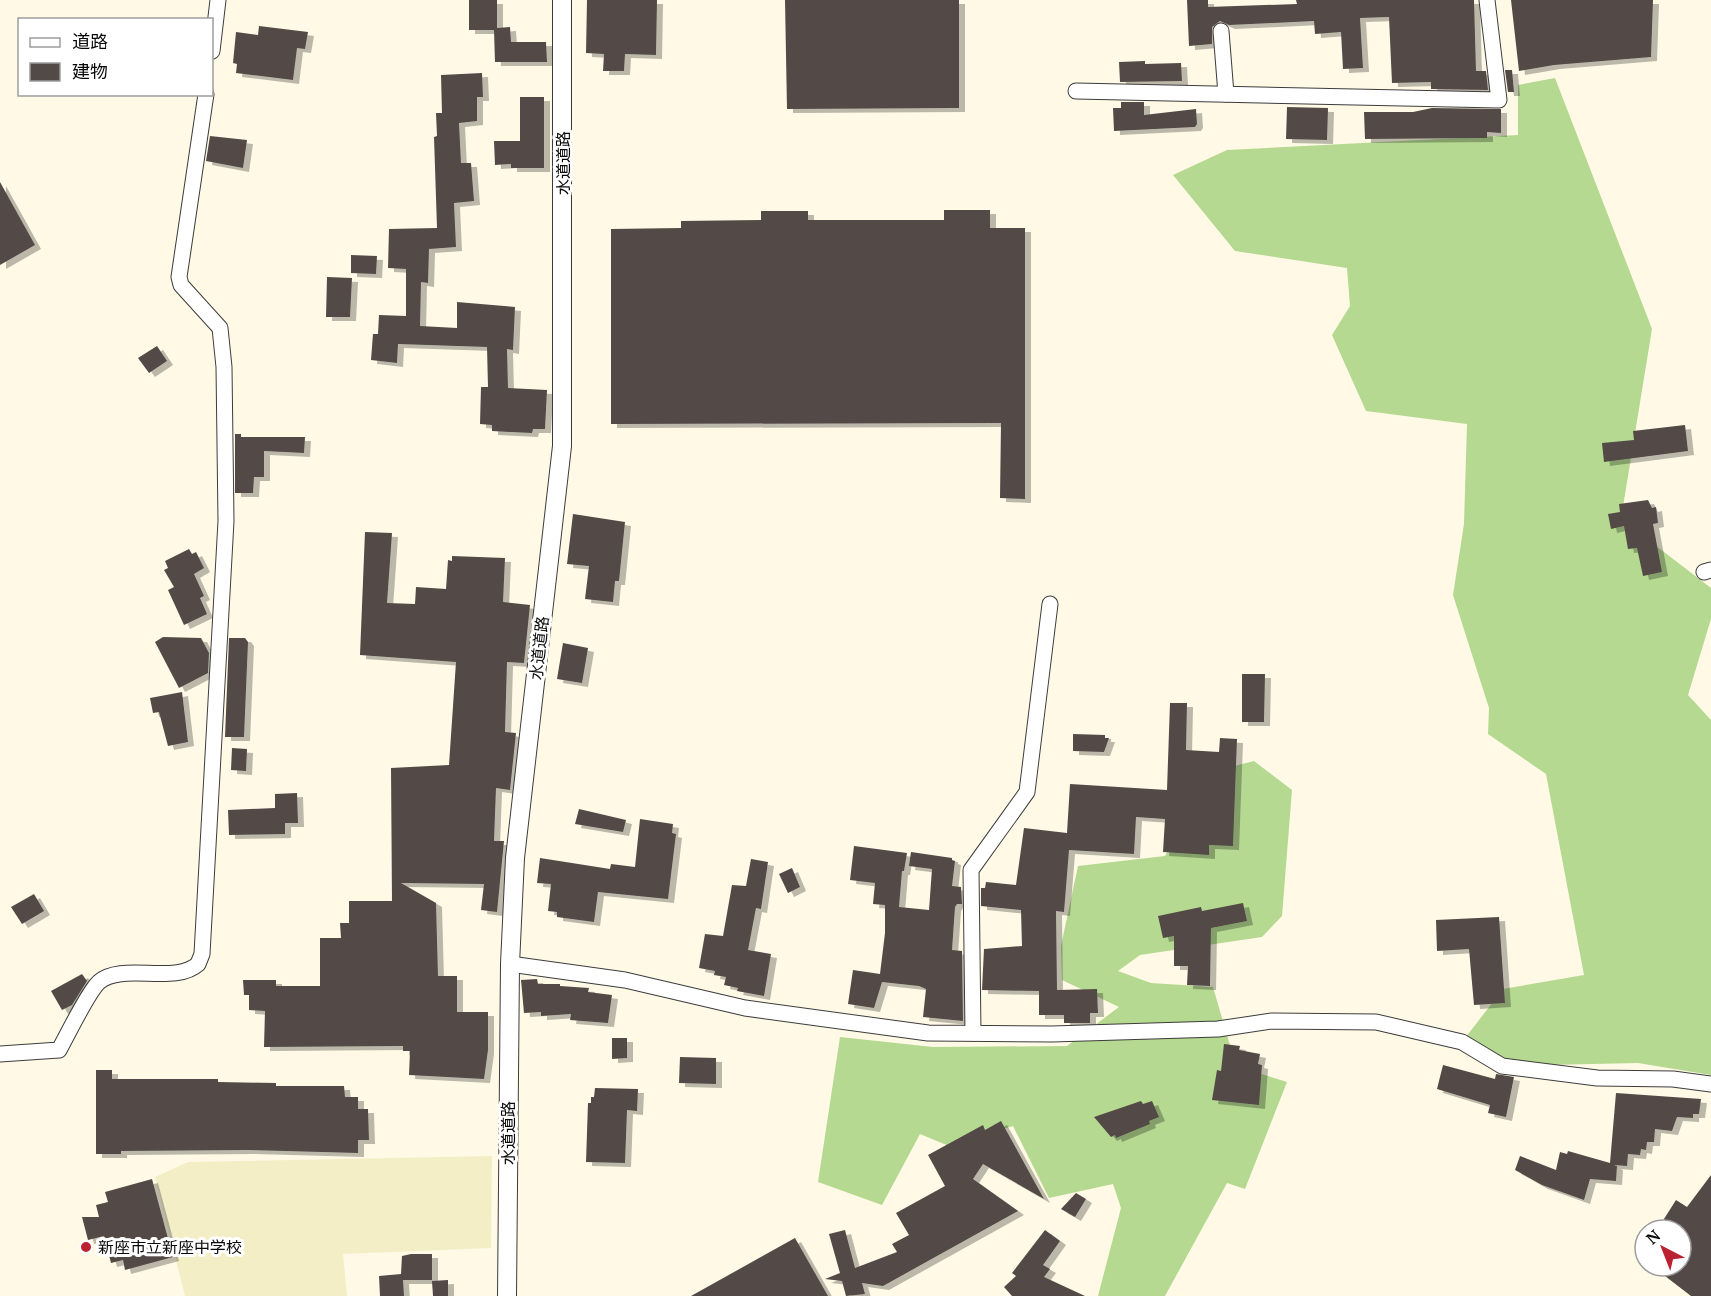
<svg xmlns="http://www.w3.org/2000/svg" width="1711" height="1296" viewBox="0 0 1711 1296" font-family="'PT Serif','Noto Sans JP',serif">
  <defs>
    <filter id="shadow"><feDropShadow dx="6" dy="4" stdDeviation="0" flood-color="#0004"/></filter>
  </defs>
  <rect width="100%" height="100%" fill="#fff9e6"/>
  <!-- farmland -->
  <polygon fill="#f4eec7" points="492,1156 491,1248 343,1254 347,1296 185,1296 155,1177 188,1162"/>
  <!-- forest -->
  <g fill="#b5d990">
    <polygon points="1555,78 1652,329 1621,519 1711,588 1711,619 1688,695 1711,720 1711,1075 1638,1063 1502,1066 1462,1042 1503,989 1584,975 1546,774 1488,734 1489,708 1453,595 1464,524 1467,424 1366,411 1332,335 1350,306 1347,268 1235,251 1173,175 1227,150 1518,135 1518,85"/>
    <polygon points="1254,761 1292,790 1282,916 1262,937 1140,955 1118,971 1151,983 1213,987 1236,1066 1287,1082 1245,1189 1227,1183 1165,1296 1098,1296 1121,1208 1113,1184 1049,1198 1013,1126 949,1146 920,1134 882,1205 818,1182 840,1037 933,1047 1067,1046 1119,1007 1062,980 1061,946 1078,866 1165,856 1211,772"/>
  </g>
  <!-- building -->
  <g fill="#524a46" filter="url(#shadow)">
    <polygon points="469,0 497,0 497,28 510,27 511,42 546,42 547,62 495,62 494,30 469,30"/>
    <polygon points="587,0 657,0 656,55 625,54 624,71 603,71 604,54 586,53"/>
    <polygon points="785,0 959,0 959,108 787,109"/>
    <polygon points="1187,0 1208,0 1208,7 1297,4 1296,0 1474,0 1476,71 1486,71 1488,90 1431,89 1431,82 1392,83 1389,17 1360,18 1363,68 1343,69 1341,32 1315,34 1314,21 1229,25 1220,21 1212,27 1212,44 1189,46"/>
    <polygon points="1511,0 1653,0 1651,57 1554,65 1519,71"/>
    <polygon points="259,26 308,32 305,49 297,48 293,80 236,73 237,64 233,63 236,32 258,35"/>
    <polygon points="1145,61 1145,64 1181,63 1182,81 1120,82 1119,62"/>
    <polygon points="1505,70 1512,70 1514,92 1508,92"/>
    <polygon points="482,73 483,97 477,97 477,121 459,123 461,163 471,163 474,201 454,203 456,247 429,249 428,283 421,282 420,326 457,328 457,302 515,307 513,350 507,349 508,388 547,390 545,429 533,429 532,433 492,431 492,425 480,424 481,387 488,387 487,347 398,344 397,363 371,360 373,334 378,334 379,315 406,316 406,269 388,268 389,229 437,228 434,137 437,136 436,113 442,113 441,75"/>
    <polygon points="520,97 544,97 544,168 511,168 511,164 495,165 494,141 520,141"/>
    <polygon points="1121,102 1144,102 1144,115 1196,109 1197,124 1195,127 1114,131 1113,108 1121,108"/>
    <polygon points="1287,107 1328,108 1327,140 1286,139"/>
    <polygon points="1432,108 1501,109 1501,133 1487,132 1487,138 1365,139 1364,112 1413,112"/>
    <polygon points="210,136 247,140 243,168 206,161"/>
    <polygon points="0,182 35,245 0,265"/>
    <polygon points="944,210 990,210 990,228 1025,228 1025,499 1000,498 1001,423 611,424 611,229 681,228 681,221 761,220 761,211 808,211 808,220 944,220"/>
    <polygon points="351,255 377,256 376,274 351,273"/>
    <polygon points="327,277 352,278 350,317 326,317"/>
    <polygon points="157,346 167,361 149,373 138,358"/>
    <polygon points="1685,425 1688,451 1604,462 1602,443 1634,440 1633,431"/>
    <polygon points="235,434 241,434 241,437 305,437 304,453 264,451 264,477 254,477 253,493 235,493"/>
    <polygon points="1648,500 1652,508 1656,507 1658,523 1653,524 1662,572 1643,576 1637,548 1628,549 1624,526 1611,529 1608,514 1620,512 1619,504"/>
    <polygon points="573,514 625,522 619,581 615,581 613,602 585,599 589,566 567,564"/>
    <polygon points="365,532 392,533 387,603 415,604 416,587 446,589 448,560 452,561 452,556 505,558 503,602 530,605 524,663 507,662 505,732 516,733 510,790 496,788 494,841 504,841 497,912 481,910 484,884 401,883 436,903 438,976 457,976 457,1012 488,1012 488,1050 484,1079 409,1075 410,1051 403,1051 403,1046 264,1047 265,1011 249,1010 249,995 244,995 243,980 276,980 276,986 320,986 320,938 341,938 340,923 349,923 349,901 392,901 391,768 449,765 456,662 360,655"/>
    <polygon points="189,549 192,554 196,552 204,568 194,574 204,596 200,598 207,614 184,625 168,590 174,587 164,570 168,568 165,561"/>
    <polygon points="163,637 201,638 209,653 208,673 179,688 155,642"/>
    <polygon points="229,638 245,638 248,642 244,737 225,737"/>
    <polygon points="563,643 588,648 582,683 557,679"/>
    <polygon points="1242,674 1265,674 1264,722 1242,722"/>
    <polygon points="182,692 188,742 168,746 159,712 153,713 150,698"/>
    <polygon points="1170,703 1187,703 1186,750 1219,752 1220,738 1237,739 1233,846 1209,845 1209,855 1163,852 1165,819 1136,817 1134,854 1069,850 1064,912 1056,911 1057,990 1097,989 1098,1013 1090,1013 1090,1023 1064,1023 1064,1015 1039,1015 1039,991 982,990 984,949 1022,946 1021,910 981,906 981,888 985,888 986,882 1016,885 1024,828 1067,833 1070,784 1167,790"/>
    <polygon points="1073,734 1105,735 1105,738 1109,738 1104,752 1073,751"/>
    <polygon points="232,748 247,749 246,771 231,770"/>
    <polygon points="297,793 298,823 285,823 285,834 229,835 228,810 275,808 275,794"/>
    <polygon points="579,809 626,820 623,832 575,824"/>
    <polygon points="640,819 673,824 672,833 676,834 668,899 598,892 594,922 557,917 557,912 548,911 551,884 537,883 540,858 610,869 611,864 635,867"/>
    <polygon points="854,846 907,853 904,871 902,871 899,907 929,910 932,869 909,866 911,852 952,858 952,860 955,861 952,886 961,887 962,904 957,904 955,907 952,950 962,951 963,1021 923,1017 926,989 919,986 882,982 874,1008 848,1004 853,970 880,974 885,933 885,905 873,904 875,883 850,880"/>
    <polygon points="751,859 768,862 761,909 756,908 748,950 771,954 764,996 737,991 738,988 724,985 726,977 714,975 715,971 699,968 705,934 723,936 732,885 746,886"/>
    <polygon points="792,868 800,887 788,893 779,874"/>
    <polygon points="34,894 44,911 22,924 11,907"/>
    <polygon points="1243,903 1247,921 1211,928 1210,986 1187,985 1188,966 1174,966 1174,936 1163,938 1158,916 1201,907 1202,911"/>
    <polygon points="1499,917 1505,1003 1474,1005 1469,949 1437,951 1436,920"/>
    <polygon points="82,974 87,981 72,1005 62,1010 51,991"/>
    <polygon points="537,979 538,984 560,984 560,986 589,988 588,992 612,995 608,1023 570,1020 571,1014 541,1016 541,1012 524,1013 521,980"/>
    <polygon points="612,1038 627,1038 627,1058 612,1059"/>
    <polygon points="1224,1044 1240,1046 1239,1050 1260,1054 1258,1064 1262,1065 1259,1105 1212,1100 1217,1070 1221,1071"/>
    <polygon points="680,1057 716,1058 716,1084 679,1083"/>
    <polygon points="1443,1065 1495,1079 1496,1074 1514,1077 1506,1117 1488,1113 1490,1105 1437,1089"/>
    <polygon points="96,1070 112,1070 112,1079 218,1079 218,1082 276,1083 276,1086 344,1086 345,1097 358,1097 358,1109 368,1109 369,1140 358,1140 358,1153 249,1150 121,1151 121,1154 96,1154"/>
    <polygon points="595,1088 638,1089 637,1111 627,1110 625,1163 586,1162 588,1103 591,1103 591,1097 594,1097"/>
    <polygon points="1616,1093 1701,1099 1699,1114 1693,1114 1693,1118 1677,1117 1672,1131 1655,1129 1654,1142 1647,1142 1646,1150 1641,1149 1640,1155 1628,1154 1627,1166 1614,1165 1617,1166 1616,1181 1590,1179 1584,1200 1542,1185 1515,1170 1520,1156 1556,1170 1560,1152 1567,1154 1568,1151 1610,1163"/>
    <polygon points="1141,1101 1143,1104 1152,1101 1159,1117 1149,1121 1150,1124 1116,1138 1115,1135 1111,1137 1094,1117"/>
    <polygon points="1001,1121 1044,1199 983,1164 973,1179 1018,1211 883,1286 862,1283 865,1294 846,1296 842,1281 825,1279 840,1273 829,1234 845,1230 855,1268 897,1252 892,1244 909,1235 896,1213 945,1186 928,1155 983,1125 985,1130"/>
    <polygon points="1711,1175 1711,1296 1691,1296 1652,1266 1681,1266 1681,1230 1657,1230 1676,1200 1687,1207"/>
    <polygon points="152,1179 173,1257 125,1270 123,1260 111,1263 104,1236 88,1240 82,1217 99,1217 96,1205 108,1202 105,1192"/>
    <polygon points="1076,1193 1086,1199 1075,1217 1061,1209"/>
    <polygon points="1045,1230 1060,1241 1043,1265 1050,1269 1044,1277 1085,1296 1012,1296 1004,1287 1016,1276 1012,1273"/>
    <polygon points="795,1238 828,1296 691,1296"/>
    <polygon points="411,1254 432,1254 432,1280 403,1280 404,1296 380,1296 379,1276 401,1274 402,1256"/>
    <polygon points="448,1280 448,1296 433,1296 432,1281"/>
  </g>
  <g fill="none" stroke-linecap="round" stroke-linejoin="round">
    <defs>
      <g id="minor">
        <polyline points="1221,31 1226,94"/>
        <polyline points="212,51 218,0"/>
        <polyline points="1076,91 1499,100 1487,0"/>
        <polyline points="1704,572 1711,570"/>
        <polyline points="510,964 625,980 745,1008 928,1033 1052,1034 1218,1029 1272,1021 1376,1022 1462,1042 1502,1066 1597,1078 1673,1079 1711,1084"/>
        <polyline points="973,1033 971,870 1027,792 1050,604"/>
        <path d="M0 1054 59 1050C68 1034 88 992 99 982 122 962 175 985 198 964L202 954 226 521 224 367 220 328 181 285 179 277 206 94"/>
      </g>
      <polyline id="tertiary" points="507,1296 510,964 515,858 562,446 562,0"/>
    </defs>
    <!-- minor casing -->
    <use href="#minor" stroke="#3c3c3c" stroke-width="17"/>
    <!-- tertiary casing -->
    <use href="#tertiary" stroke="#3c3c3c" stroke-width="20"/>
    <!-- minor -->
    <use href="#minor" stroke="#fff" stroke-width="15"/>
    <!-- tertiary -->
    <use href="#tertiary" stroke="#fff" stroke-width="18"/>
  </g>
  <!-- markers -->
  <circle fill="#ba2131" stroke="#fff" stroke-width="2" cx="86" cy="1247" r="6"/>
  <g text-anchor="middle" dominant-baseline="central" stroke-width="6" stroke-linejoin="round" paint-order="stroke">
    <!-- street labels -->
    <g font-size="16" fill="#090909" stroke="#fff">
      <text transform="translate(563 163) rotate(-90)">水道道路</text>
      <text transform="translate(539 648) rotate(-84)">水道道路</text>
      <text transform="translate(508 1133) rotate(-90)">水道道路</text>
    </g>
    <!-- poi labels -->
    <g font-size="16" fill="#090909" stroke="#fff" text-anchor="start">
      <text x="98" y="1247">新座市立新座中学校</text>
    </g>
  </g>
  <!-- legend -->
  <rect x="18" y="18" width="195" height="78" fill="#ffffff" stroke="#9d9d9d" stroke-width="1.5"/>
  <rect x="30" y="38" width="30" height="9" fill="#ffffff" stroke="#9d9d9d" stroke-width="1.5"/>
  <text x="72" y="48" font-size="18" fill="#090909">道路</text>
  <rect x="30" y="63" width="30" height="18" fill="#524a46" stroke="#9d9d9d" stroke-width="1.5"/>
  <text x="72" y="78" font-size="18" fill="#090909">建物</text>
  <!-- north arrow -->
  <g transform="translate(1663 1248) rotate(318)"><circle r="28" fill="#ffffff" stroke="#9d9d9d" stroke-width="1.5"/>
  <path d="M0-4.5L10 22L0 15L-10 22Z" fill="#ba2131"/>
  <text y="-9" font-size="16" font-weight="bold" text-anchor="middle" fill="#090909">N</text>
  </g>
</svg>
